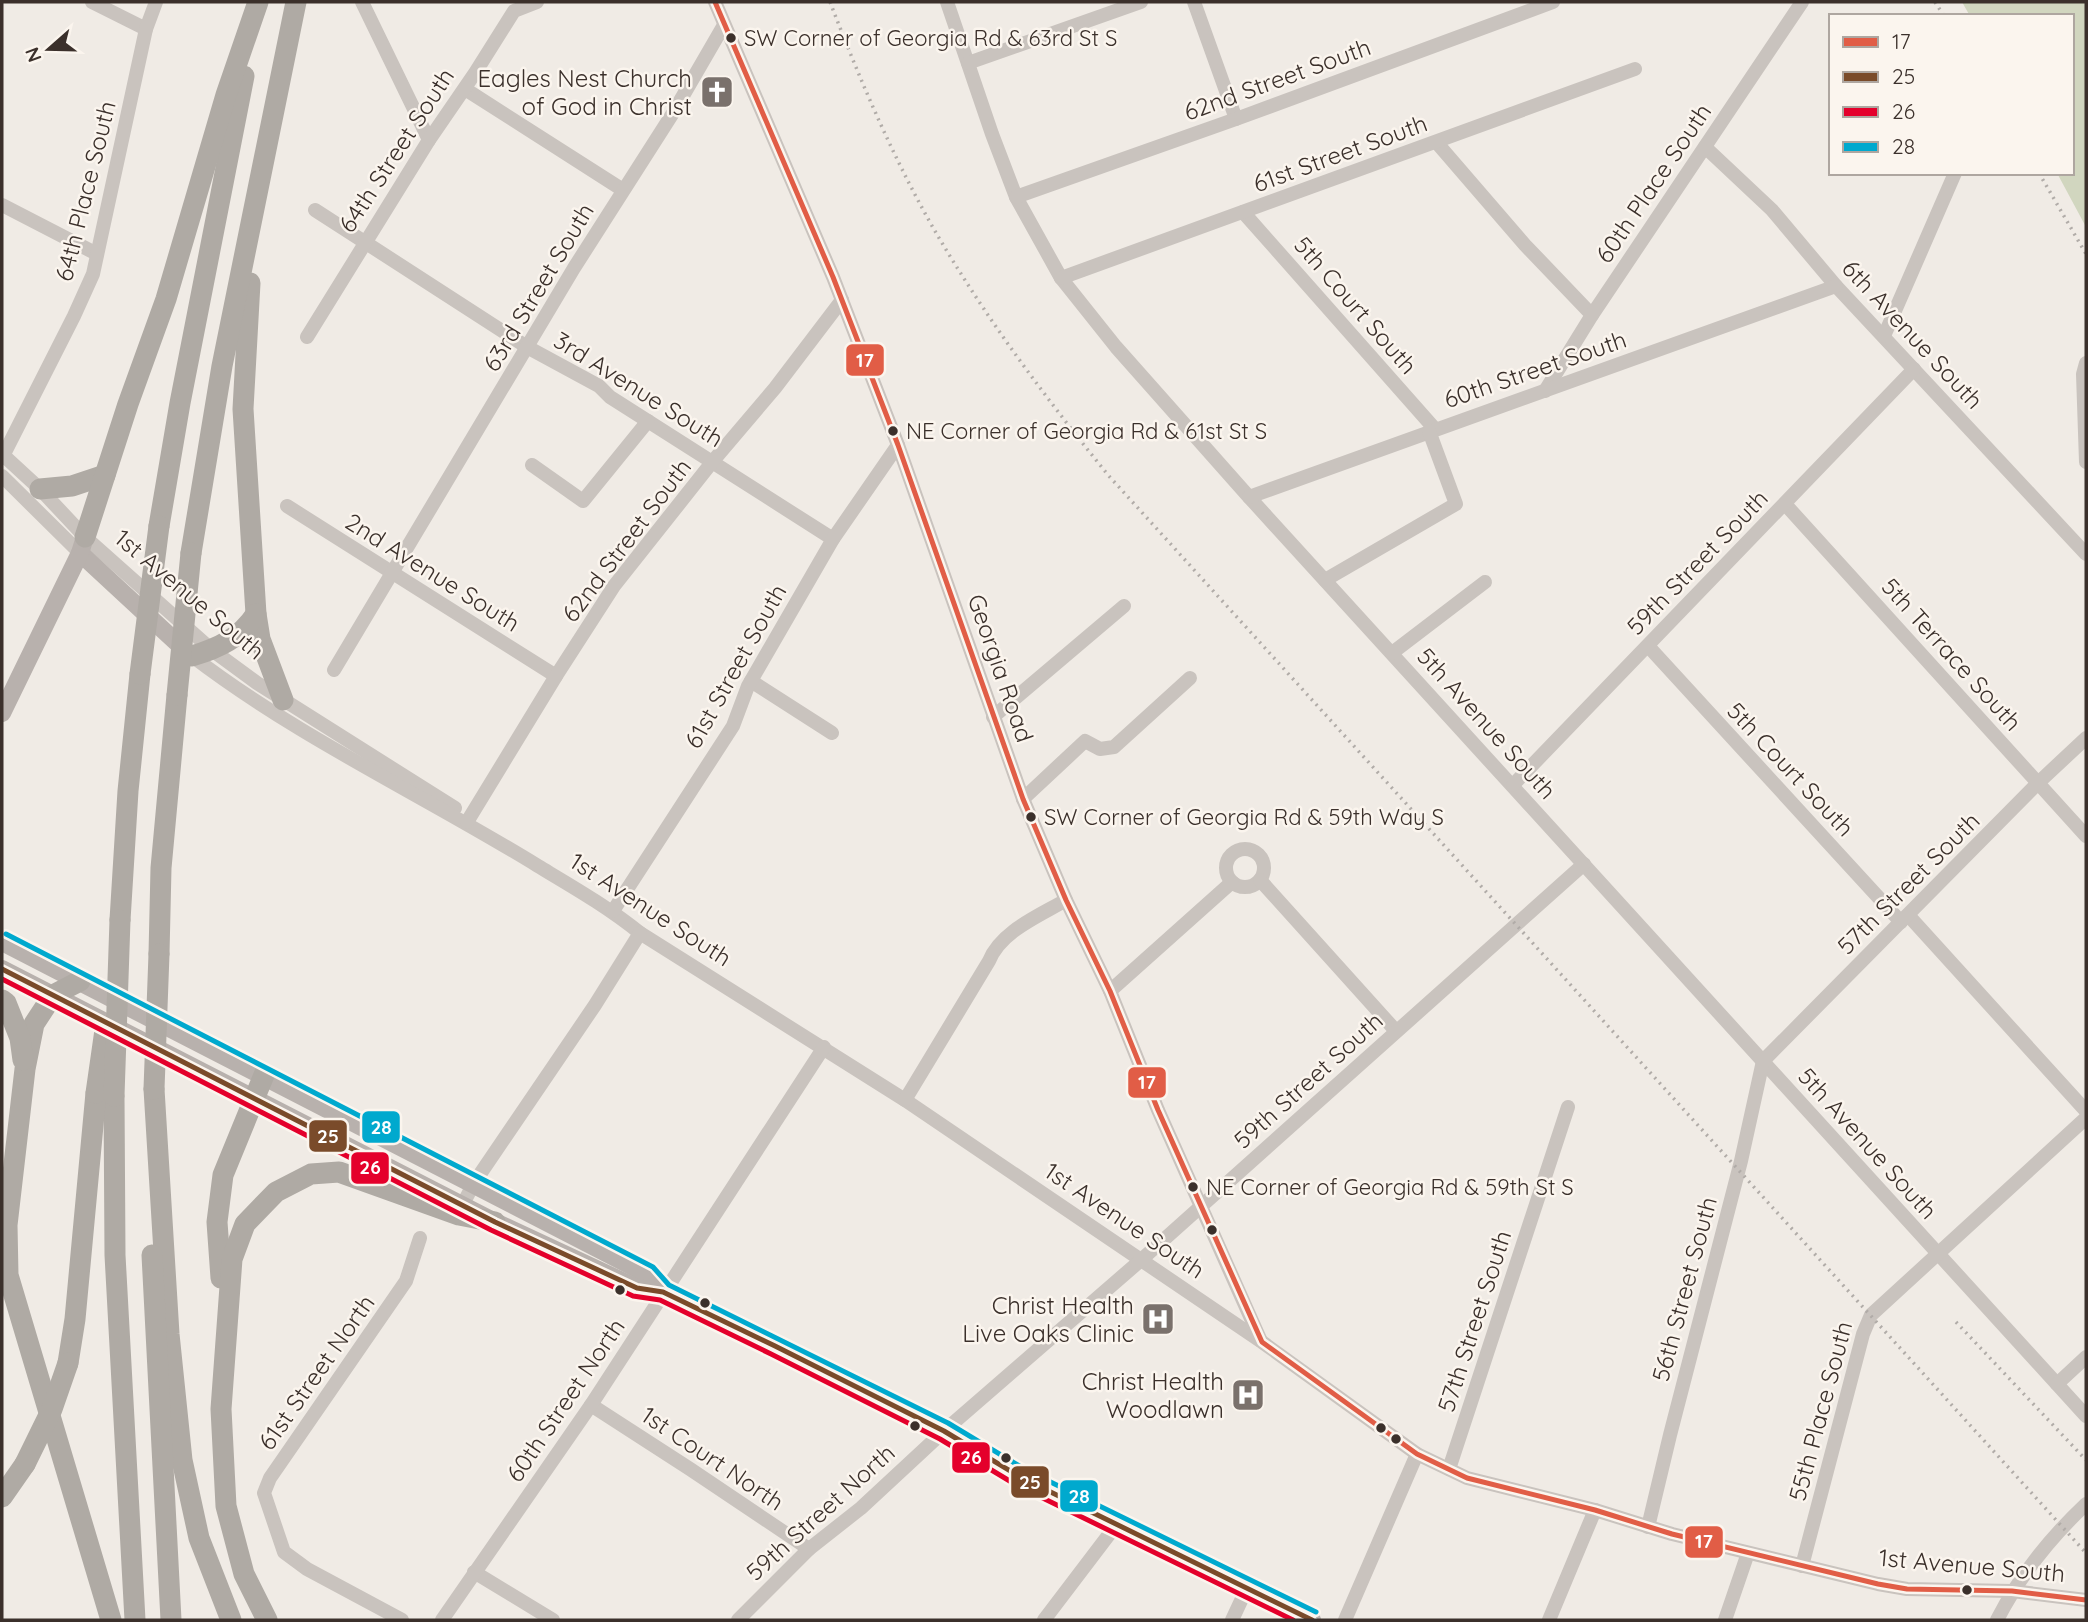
<svg xmlns="http://www.w3.org/2000/svg" width="2088" height="1622" viewBox="0 0 2088 1622" font-family="Quicksand,sans-serif">
  <rect width="100%" height="100%" fill="#f0ebe5"/>
  <!-- green -->
  <polygon fill="#d1d6bf" points="1962,2 2086,2 2086,227 2057,173 2072,173 2072,16 1970,16"/>
  <g fill="none" stroke-linecap="round" stroke-linejoin="round">
    <!-- minor -->
    <g stroke="#c9c3be" stroke-width="14">
      <polyline points="92,2 146,29"/>
      <polyline points="362,2 429,140"/>
      <polyline points="715,2 833,277 898,445 1023,799 1066,900 1110,991 1158,1110 1261,1341"/>
      <polyline points="947,2 992,134 1016,197 1061,278 1116,347 1249,497 2086,1416"/>
      <polyline points="1194,2 1236,119"/>
      <polyline points="968,63 1141,2"/>
      <polyline points="465,89 623,190"/>
      <polyline points="1437,143 1525,245 1592,315"/>
      <polyline points="1705,147 1772,210 1836,286 2086,554"/>
      <polyline points="1016,197 1236,119 1553,2"/>
      <polyline points="2,205 97,254"/>
      <polyline points="315,210 527,347 599,386 610,397 833,539"/>
      <polyline points="1243,212 1434,428"/>
      <polyline points="1061,278 1635,69"/>
      <polyline points="1884,336 1955,173"/>
      <polyline points="307,337 429,140 475,73 514,11 537,2"/>
      <polyline points="2086,363 2083,374 2086,462"/>
      <polyline points="1545,391 1592,315 1802,2"/>
      <polyline points="2,454 40,489 85,537 212,650 257,683 455,808"/>
      <polyline points="2,458 74,316 93,274 146,29 156,2"/>
      <polyline points="532,465 583,501 648,421"/>
      <polyline points="2,476 80,553"/>
      <polyline points="1249,497 1836,286"/>
      <polyline points="1785,504 2086,836"/>
      <polyline points="287,506 556,676"/>
      <polyline points="1325,580 1456,504 1429,431"/>
      <polyline points="1648,646 1901,922"/>
      <polyline points="1392,653 1485,582"/>
      <path d="M192 656C299 738 423 795 538 866 573 887 608 907 640 933L905 1100 1262 1342 1417 1454 1467 1478 1595 1510 1672 1534 1878 1584 1907 1589 2012 1591 2086 1600"/>
      <polyline points="334,670 574,268 673,113 724,25"/>
      <polyline points="751,681 832,733"/>
      <polyline points="993,717 1124,606"/>
      <polyline points="1513,785 1914,369"/>
      <polyline points="1023,799 1085,741 1100,749 1114,747 1190,678"/>
      <polyline points="467,822 556,676 614,586 713,461 775,388 842,300"/>
      <circle cx="1245" cy="868" r="19"/>
      <polyline points="1260,880 1396,1031"/>
      <polyline points="613,911 733,726 748,686 833,539 898,445"/>
      <polyline points="1908,915 2086,1111"/>
      <polyline points="1110,991 1232,882"/>
      <path d="M905 1100 989 961C1001 931 1039 916 1066 900"/>
      <polyline points="463,1204 474,1183 595,1005 640,933"/>
      <polyline points="2057,1384 2086,1357"/>
      <polyline points="591,1405 690,1469 809,1549"/>
      <polyline points="1449,1469 1568,1107"/>
      <polyline points="1648,1527 1670,1435 1741,1161 1763,1061 2038,783 2086,738"/>
      <polyline points="1802,1566 1863,1334 1871,1315 2086,1118"/>
      <polyline points="474,1572 553,1620"/>
      <polyline points="402,1620 307,1569 284,1552 264,1493 270,1478 406,1281 420,1238"/>
      <polyline points="442,1620 591,1405 824,1047"/>
      <polyline points="738,1620 809,1549 861,1508 944,1431 1141,1260 1584,864"/>
      <polyline points="1044,1620 1117,1524"/>
      <polyline points="1232,1620 1247,1588"/>
      <polyline points="1345,1620 1417,1454"/>
      <polyline points="1549,1620 1595,1510"/>
      <polyline points="1725,1620 1748,1553"/>
      <path d="M1997 1620C2019 1577 2051 1537 2086 1504"/>
    </g>
    <!-- major -->
    <g stroke="#b8b1ad" stroke-width="18">
      <polyline points="80,553 188,653"/>
      <polyline points="2,713 80,553 85,537"/>
      <polyline points="2,942 649,1275 663,1292"/>
      <polyline points="2,969 495,1222 637,1288 663,1292 775,1346 944,1431 1022,1478 1312,1620"/>
    </g>
    <!-- highway -->
    <g stroke="#afaaa4" stroke-width="21">
      <polyline points="250,283 243,409 256,614 260,639 283,700"/>
      <polyline points="40,489 72,486 105,475"/>
      <polyline points="159,526 180,403 244,76"/>
      <polyline points="85,537 128,404 166,299 226,95 258,2"/>
      <polyline points="191,553 222,366 296,2"/>
      <path d="M192 656C219 648 240 638 256 614"/>
      <polyline points="120,920 128,791 140,674"/>
      <polyline points="159,954 161,868 177,695"/>
      <polyline points="80,981 53,995 34,1024 25,1069 7,1225 8,1275 111,1620"/>
      <polyline points="2,1000 6,1003 20,1038 23,1060"/>
      <polyline points="154,1089 169,1334 182,1460 199,1538 231,1620"/>
      <polyline points="114,1096 115,1255 135,1620"/>
      <polyline points="152,1255 171,1620"/>
      <polyline points="221,1278 217,1222 223,1175 264,1075"/>
      <polyline points="68,1363 75,1319 96,1093"/>
      <polyline points="2,1497 25,1464"/>
      <polyline points="267,1620 244,1574 226,1506 221,1409 232,1259 245,1224 276,1192 311,1174 339,1172 459,1215 495,1222"/>
    </g>
    <!-- rail -->
    <g stroke="#b1aca8" stroke-width="3.5" stroke-dasharray="2 5" stroke-linecap="butt">
      <path d="M830 2C865 93 905 186 958 269 1003 341 1054 408 1108 475L2086 1553"/>
      <polyline points="1935,2 1944,16"/>
      <polyline points="2039,173 2086,254"/>
      <polyline points="1956,1322 2086,1460"/>
    </g>
    <!-- highway-bridge -->
    <g stroke="#afaaa4" stroke-width="21">
      <polyline points="140,674 159,526"/>
      <polyline points="177,695 191,553"/>
      <polyline points="154,1089 159,954"/>
      <polyline points="96,1093 105,1030"/>
      <polyline points="114,1096 120,920"/>
      <polyline points="25,1464 52,1409 68,1363"/>
    </g>
    <defs>
      <polyline id="bus-1" points="715,2 833,277 898,445 1023,799 1066,900 1110,991 1158,1110 1262,1342 1417,1454 1467,1478 1595,1510 1672,1534 1878,1584 1907,1589 2012,1591 2086,1600"/>
      <polyline id="bus-2" points="2,969 495,1222 637,1288 663,1292 775,1346 944,1431 1022,1478 1312,1620"/>
      <polyline id="bus-3" points="2,979 491,1230 633,1296 660,1300 771,1354 940,1439 1018,1486 1293,1620"/>
      <polyline id="bus-4" points="6,934 653,1267 669,1285 948,1423 1026,1470 1316,1612"/>
    </defs>
    <!-- bus-1 casing -->
    <use href="#bus-1" stroke="#fbf5ee" stroke-width="10"/>
    <!-- bus-2 casing -->
    <use href="#bus-2" stroke="#fbf5ee" stroke-width="10"/>
    <!-- bus-3 casing -->
    <use href="#bus-3" stroke="#fbf5ee" stroke-width="10"/>
    <!-- bus-4 casing -->
    <use href="#bus-4" stroke="#fbf5ee" stroke-width="10"/>
    <!-- bus-1 -->
    <use href="#bus-1" stroke="#e15d46" stroke-width="5"/>
    <!-- bus-2 -->
    <use href="#bus-2" stroke="#7a4b2a" stroke-width="5"/>
    <!-- bus-3 -->
    <use href="#bus-3" stroke="#e4002b" stroke-width="5"/>
    <!-- bus-4 -->
    <use href="#bus-4" stroke="#00a9ce" stroke-width="5"/>
  </g>
  <!-- icons -->
  <defs>
    <symbol id="church-square" viewBox="-11 -11 22 22"><rect x="-9" y="-9" width="18" height="18" rx="4" fill="#7a716c" stroke="#fbf5ee"/><path d="M-1.2-6h2.4v3.5h3.3v2.4h-3.3V6h-2.4V-.1h-3.3v-2.4h3.3Z" fill="#fff"/></symbol>
    <symbol id="hospital-square" viewBox="-11 -11 22 22"><rect x="-9" y="-9" width="18" height="18" rx="4" fill="#7a716c" stroke="#fbf5ee"/><path d="M-5-5h3v3.5h4V-5h3V5h-3V1.5h-4V5h-3Z" fill="#fff"/></symbol>
  </defs>
  <g fill-rule="evenodd">
    <use href="#church-square" x="698" y="73" width="38" height="38"/>
    <use href="#hospital-square" x="1139" y="1300" width="38" height="38"/>
    <use href="#hospital-square" x="1229" y="1376" width="38" height="38"/>
  </g>
  <!-- markers -->
  <g fill="#3b302b" stroke="#fbf5ee" stroke-width="2.5">
    <circle cx="731" cy="38" r="6"/>
    <circle cx="893" cy="431" r="6"/>
    <circle cx="1031" cy="817" r="6"/>
    <circle cx="1193" cy="1187" r="6"/>
    <circle cx="1212" cy="1230" r="6"/>
    <circle cx="620" cy="1290" r="6"/>
    <circle cx="705" cy="1303" r="6"/>
    <circle cx="915" cy="1426" r="6"/>
    <circle cx="1381" cy="1428" r="6"/>
    <circle cx="1396" cy="1439" r="6"/>
    <circle cx="1006" cy="1458" r="6"/>
    <circle cx="1967" cy="1590" r="6"/>
  </g>
  <g text-anchor="middle" dominant-baseline="central" stroke-width="5" stroke-linejoin="round" paint-order="stroke">
    <!-- bus labels -->
    <g font-size="22" fill="#3b302b" stroke="#fbf5ee" text-anchor="start">
      <text x="744" y="38">SW Corner of Georgia Rd &amp; 63rd St S</text>
      <text x="906" y="431">NE Corner of Georgia Rd &amp; 61st St S</text>
      <text x="1044" y="817">SW Corner of Georgia Rd &amp; 59th Way S</text>
      <text x="1206" y="1187">NE Corner of Georgia Rd &amp; 59th St S</text>
    </g>
    <!-- poi labels -->
    <g font-size="24" fill="#3b302b" stroke="#fbf5ee" text-anchor="end">
      <text x="692" y="78">Eagles Nest Church<tspan x="692" dy="28">of God in Christ</tspan></text>
      <text x="1134" y="1305">Christ Health<tspan x="1134" dy="28">Live Oaks Clinic</tspan></text>
      <text x="1224" y="1381">Christ Health<tspan x="1224" dy="28">Woodlawn</tspan></text>
    </g>
    <!-- street labels -->
    <g font-size="24" fill="#3b302b" stroke="#fbf5ee">
      <text transform="translate(1277 79) rotate(-20)">62nd Street South</text>
      <text transform="translate(396 150) rotate(-57)">64th Street South</text>
      <text transform="translate(1340 153) rotate(-20)">61st Street South</text>
      <text transform="translate(1653 183) rotate(-56)">60th Place South</text>
      <text transform="translate(85 191) rotate(-76)">64th Place South</text>
      <text transform="translate(538 287) rotate(-59)">63rd Street South</text>
      <text transform="translate(1356 305) rotate(49)">5th Court South</text>
      <text transform="translate(1913 334) rotate(47)">6th Avenue South</text>
      <text transform="translate(1535 369) rotate(-19)">60th Street South</text>
      <text transform="translate(639 389) rotate(32)">3rd Avenue South</text>
      <text transform="translate(626 540) rotate(-53)">62nd Street South</text>
      <text transform="translate(1697 562) rotate(-46)">59th Street South</text>
      <text transform="translate(433 572) rotate(32)">2nd Avenue South</text>
      <text transform="translate(190 594) rotate(40)">1st Avenue South</text>
      <text transform="translate(1952 654) rotate(48)">5th Terrace South</text>
      <text transform="translate(735 666) rotate(-61)">61st Street South</text>
      <text transform="translate(1001 668) rotate(71)">Georgia Road</text>
      <text transform="translate(1487 723) rotate(48)">5th Avenue South</text>
      <text transform="translate(1791 769) rotate(47)">5th Court South</text>
      <text transform="translate(1908 883) rotate(-45)">57th Street South</text>
      <text transform="translate(651 909) rotate(33)">1st Avenue South</text>
      <text transform="translate(1308 1080) rotate(-42)">59th Street South</text>
      <text transform="translate(1868 1143) rotate(48)">5th Avenue South</text>
      <text transform="translate(1125 1220) rotate(34)">1st Avenue South</text>
      <text transform="translate(1684 1289) rotate(-75)">56th Street South</text>
      <text transform="translate(1474 1321) rotate(-72)">57th Street South</text>
      <text transform="translate(316 1372) rotate(-55)">61st Street North</text>
      <text transform="translate(565 1400) rotate(-56)">60th Street North</text>
      <text transform="translate(1820 1411) rotate(-75)">55th Place South</text>
      <text transform="translate(713 1458) rotate(34)">1st Court North</text>
      <text transform="translate(820 1512) rotate(-42)">59th Street North</text>
      <text transform="translate(1972 1565) rotate(5)">1st Avenue South</text>
    </g>
  </g>
  <g stroke="#fbf5ee" stroke-width="2.5">
    <rect x="845" y="343" width="40" height="34" rx="7" fill="#e15d46"/>
    <rect x="1127" y="1066" width="40" height="33" rx="7" fill="#e15d46"/>
    <rect x="361" y="1110" width="40" height="34" rx="7" fill="#00a9ce"/>
    <rect x="308" y="1119" width="40" height="34" rx="7" fill="#7a4b2a"/>
    <rect x="350" y="1151" width="40" height="34" rx="7" fill="#e4002b"/>
    <rect x="951" y="1441" width="40" height="33" rx="7" fill="#e4002b"/>
    <rect x="1010" y="1465" width="40" height="34" rx="7" fill="#7a4b2a"/>
    <rect x="1059" y="1479" width="40" height="34" rx="7" fill="#00a9ce"/>
    <rect x="1684" y="1525" width="40" height="34" rx="7" fill="#e15d46"/>
  </g>
  <g font-size="19" text-anchor="middle" font-weight="bold" fill="#fff">
    <text x="865" y="367">17</text>
    <text x="1147" y="1089">17</text>
    <text x="381" y="1134">28</text>
    <text x="328" y="1143">25</text>
    <text x="370" y="1174">26</text>
    <text x="971" y="1464">26</text>
    <text x="1030" y="1489">25</text>
    <text x="1079" y="1503">28</text>
    <text x="1704" y="1548">17</text>
  </g>
  <!-- border -->
  <rect width="2088" height="1622" fill="none" stroke="#3b302b" stroke-width="7"/>
  <!-- legend -->
  <rect x="1829" y="14" width="245" height="161" fill="#fbf5ee" stroke="#aea6a0" stroke-width="2"/>
  <rect x="1843" y="37" width="35" height="10" fill="#e15d46" stroke="#aea6a0" stroke-width="2"/>
  <text x="1892" y="49" font-size="21" fill="#3b302b">17</text>
  <rect x="1843" y="72" width="35" height="10" fill="#7a4b2a" stroke="#aea6a0" stroke-width="2"/>
  <text x="1892" y="84" font-size="21" fill="#3b302b">25</text>
  <rect x="1843" y="107" width="35" height="10" fill="#e4002b" stroke="#aea6a0" stroke-width="2"/>
  <text x="1892" y="119" font-size="21" fill="#3b302b">26</text>
  <rect x="1843" y="142" width="35" height="10" fill="#00a9ce" stroke="#aea6a0" stroke-width="2"/>
  <text x="1892" y="154" font-size="21" fill="#3b302b">28</text>
  <!-- north arrow -->
  <g transform="translate(49 49) rotate(250)" stroke="#fbf5ee" stroke-width="5" paint-order="stroke">
  <path d="M0-5L12 26L0 18L-12 26Z" fill="#3b302b"/>
  <text y="-10" font-size="19" font-weight="bold" text-anchor="middle" fill="#3b302b">N</text>
  </g>
</svg>
